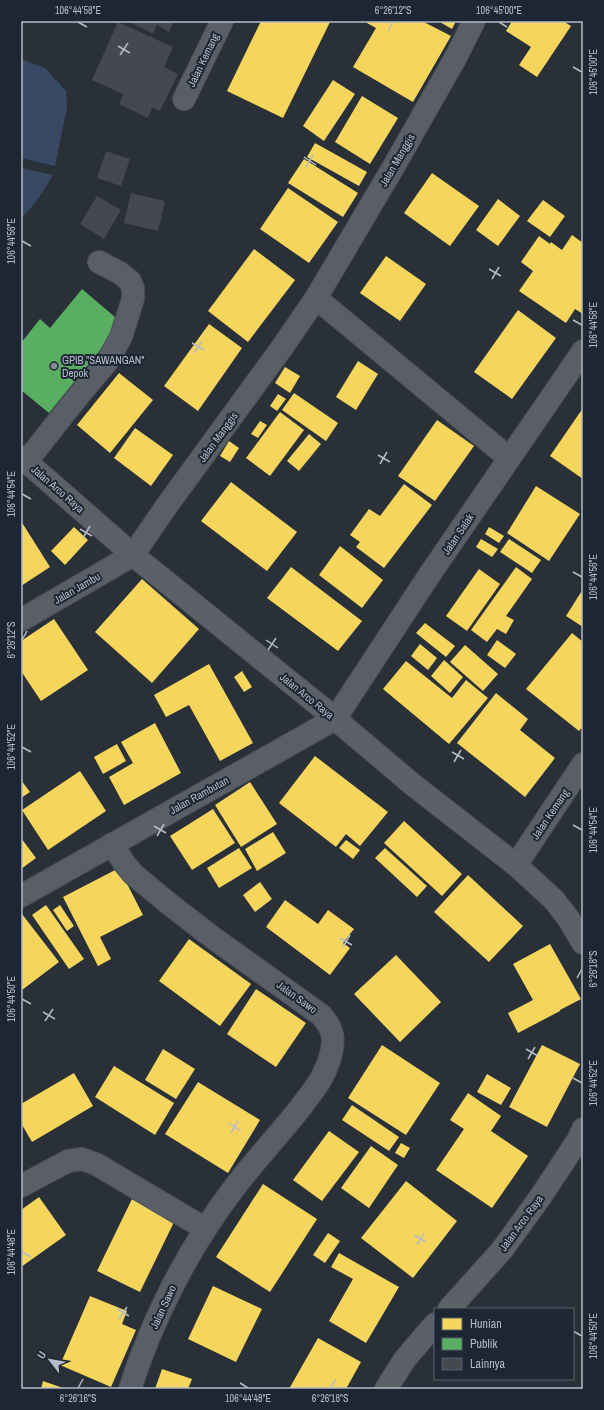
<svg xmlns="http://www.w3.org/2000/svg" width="604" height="1410" viewBox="0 0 604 1410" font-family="'Archivo Narrow',sans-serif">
  <rect width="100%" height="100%" fill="#2a3038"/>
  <!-- water -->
  <g fill="#384963">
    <polygon points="21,59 45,68 66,91 67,107 55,166 21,158"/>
    <path d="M21 168 53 175C44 191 34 206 21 218Z"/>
  </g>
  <!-- homes -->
  <g fill="#f6d55c">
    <polygon points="261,21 327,21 330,22 283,118 227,91"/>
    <polygon points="367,21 422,21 451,36 413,102 353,67 376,28 367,23"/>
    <polygon points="438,21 456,21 452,29"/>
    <polygon points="512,21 563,21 571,26 537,77 519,65 531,47 506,31"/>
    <polygon points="333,80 355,94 324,141 303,126"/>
    <polygon points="362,96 398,118 370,164 335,142"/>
    <polygon points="315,143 367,172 359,186 307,157"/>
    <polygon points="304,159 358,193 343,217 288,183"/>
    <polygon points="432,173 479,206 450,246 404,213"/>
    <polygon points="288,188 338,222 309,263 260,229"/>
    <polygon points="498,199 520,216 498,246 476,230"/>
    <polygon points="543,200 565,216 550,237 527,221"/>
    <polygon points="572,235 583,243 583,314 575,309 566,323 519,291 533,271 521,262 539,236 550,244 551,242 562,250"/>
    <polygon points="254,249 295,280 248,342 208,311"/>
    <polygon points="386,256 426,284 400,321 360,293"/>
    <polygon points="518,310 556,338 512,399 474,372"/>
    <polygon points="209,324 242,348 198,411 164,386"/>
    <polygon points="358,361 378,374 356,410 336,397"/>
    <polygon points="285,367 300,376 290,393 275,383"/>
    <polygon points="119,373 153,400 110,453 77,425"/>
    <polygon points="294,393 338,423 326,441 282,410"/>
    <polygon points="278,394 286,399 277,411 270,406"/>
    <polygon points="583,408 583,479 550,456"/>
    <polygon points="280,412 304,430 270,476 246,458"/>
    <polygon points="437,420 474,446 435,501 398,476"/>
    <polygon points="260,421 267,425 258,438 251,434"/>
    <polygon points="135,428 173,455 151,486 114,458"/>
    <polygon points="309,434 321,444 299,471 287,461"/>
    <polygon points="229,441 239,448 230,462 220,456"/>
    <polygon points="231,482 297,532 267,571 201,521"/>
    <polygon points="404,484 432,505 384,568 356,547 360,542 350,535 369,509 380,516"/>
    <polygon points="536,486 580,514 549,561 507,533"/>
    <polygon points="21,521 50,567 21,586"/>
    <polygon points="74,527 88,540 65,565 51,551"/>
    <polygon points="489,527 504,536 499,543 485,534"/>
    <polygon points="481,539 498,549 492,557 476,547"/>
    <polygon points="509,539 541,560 532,573 500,552"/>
    <polygon points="340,546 383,580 362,608 319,575"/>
    <polygon points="291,567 362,621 338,651 267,598"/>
    <polygon points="516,567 532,579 506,616 514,620 506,634 497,629 487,642 471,630"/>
    <polygon points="479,569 500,584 467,631 446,616"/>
    <polygon points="142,579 199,629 152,683 95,632"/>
    <polygon points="583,589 583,627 566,616"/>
    <polygon points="54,619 88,670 41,701 21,671 21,641"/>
    <polygon points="425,623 455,646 446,657 416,633"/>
    <polygon points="572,633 583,642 583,726 579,731 526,689"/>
    <polygon points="497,640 516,654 505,668 487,655"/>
    <polygon points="420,644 437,658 428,670 411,656"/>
    <polygon points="465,645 498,674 483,691 450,662"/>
    <polygon points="444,660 463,677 450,693 431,676"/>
    <polygon points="406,661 452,698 466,680 488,698 449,744 383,689"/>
    <polygon points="209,664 253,743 220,761 189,705 166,717 154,695"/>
    <polygon points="242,671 252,687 244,692 234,677"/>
    <polygon points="496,693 528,719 520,730 555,758 525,797 457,743"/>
    <polygon points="155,723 181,773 124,805 109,777 133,763 121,742"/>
    <polygon points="117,744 126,761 103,774 94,757"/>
    <polygon points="315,756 388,812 360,846 346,834 336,847 279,803"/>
    <polygon points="80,771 106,811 48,850 22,810"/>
    <polygon points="21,780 30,792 21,798"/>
    <polygon points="250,782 277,824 241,847 215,805"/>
    <polygon points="213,809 235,843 192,870 170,836"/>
    <polygon points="404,821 462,874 442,896 384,843"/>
    <polygon points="273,832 286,853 257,871 245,849"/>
    <polygon points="21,838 36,858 21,869"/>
    <polygon points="346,840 360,850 353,859 339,848"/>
    <polygon points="239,848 252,868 219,888 207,868"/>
    <polygon points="385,848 427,886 417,897 375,858"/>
    <polygon points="119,868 143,915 100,937 111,959 98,966 63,897"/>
    <polygon points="468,875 523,926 489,962 434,912"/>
    <polygon points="260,882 272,899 255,912 243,895"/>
    <polygon points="285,900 318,924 328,910 354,929 343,943 350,948 330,975 266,927"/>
    <polygon points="46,905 84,959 69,969 32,915"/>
    <polygon points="60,905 74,926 67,931 53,910"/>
    <polygon points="21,914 22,914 59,962 22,990 21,989"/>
    <polygon points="189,939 251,984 220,1026 159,981"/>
    <polygon points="550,944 581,999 560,1010 560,1011 518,1033 508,1013 533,1000 513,964"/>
    <polygon points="396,955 441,1002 400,1042 354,994"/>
    <polygon points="256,989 306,1023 276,1067 227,1034"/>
    <polygon points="382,1045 440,1083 406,1135 348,1098"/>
    <polygon points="542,1045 580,1064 547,1127 509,1107"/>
    <polygon points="163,1049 195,1069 176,1099 145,1080"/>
    <polygon points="114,1066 174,1103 155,1135 95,1097"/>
    <polygon points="74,1073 93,1106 32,1142 21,1123 21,1104"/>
    <polygon points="487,1074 511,1088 501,1105 477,1092"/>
    <polygon points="198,1082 260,1120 228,1173 165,1134"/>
    <polygon points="468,1093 501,1116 491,1131 528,1156 492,1208 436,1170 464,1129 450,1120"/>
    <polygon points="352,1105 399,1137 389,1151 342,1120"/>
    <polygon points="329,1131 359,1152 322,1201 293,1180"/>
    <polygon points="401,1143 410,1148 404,1158 395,1153"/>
    <polygon points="371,1146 398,1165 369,1208 341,1188"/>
    <polygon points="406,1181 457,1221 413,1278 361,1238"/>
    <polygon points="263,1184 317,1219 270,1292 216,1257"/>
    <polygon points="39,1197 66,1235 21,1267 21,1210"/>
    <polygon points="132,1199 175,1220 140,1292 97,1271"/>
    <polygon points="328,1233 340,1241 325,1263 313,1255"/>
    <polygon points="339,1253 399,1287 366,1343 329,1321 353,1279 331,1267"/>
    <polygon points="213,1286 262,1309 236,1362 188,1339"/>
    <polygon points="90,1296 127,1311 122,1324 136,1330 111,1387 60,1365"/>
    <polygon points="318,1338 361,1362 346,1389 289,1389"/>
    <polygon points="162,1369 192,1379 188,1389 155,1389"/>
    <polygon points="43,1381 66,1389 41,1389"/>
  </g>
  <!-- public -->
  <polygon fill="#5aae61" points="82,289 122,323 49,413 21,390 21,343 40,319 50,328"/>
  <!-- building -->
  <g fill="#444950">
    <polygon points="128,21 174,21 169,32 157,25 153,34"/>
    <polygon points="118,22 173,47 164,67 178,74 160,111 152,108 148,118 119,104 123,94 92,80"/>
    <polygon points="106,151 130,159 121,186 97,178"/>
    <polygon points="131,193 165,201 158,231 124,223"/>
    <polygon points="97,196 121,210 104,239 80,224"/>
  </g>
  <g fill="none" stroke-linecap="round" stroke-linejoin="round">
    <defs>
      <g id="minor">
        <polyline points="184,99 222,21"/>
        <polyline points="316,298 509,458"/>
        <polyline points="26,462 79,395 107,362 121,337 133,299 133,288 130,281 120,273 99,262"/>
        <polyline points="21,620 133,555 168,504 281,349 316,298 394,166 456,57 474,21"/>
        <path d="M112 844 124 863 133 874 168 903 212 937 321 1015C324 1019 328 1023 330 1028 337 1042 329 1064 322 1077 316 1088 308 1097 301 1107 279 1135 255 1160 234 1188 189 1247 152 1319 130 1389"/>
        <polyline points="516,865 583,764"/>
        <polyline points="21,896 335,719 428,577 583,351"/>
        <polyline points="21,1186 68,1161 82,1159 96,1164 204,1228"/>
      </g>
      <g id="major">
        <polyline points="21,457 133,555 321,707 412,784 516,865 554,900 568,918 583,943"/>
        <polyline points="449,1309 502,1250 541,1196 578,1140 583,1129"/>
        <polyline points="386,1389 405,1359 435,1324"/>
      </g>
    </defs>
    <!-- minor casing -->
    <use href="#minor" stroke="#484c53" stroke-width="24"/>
    <!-- major casing -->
    <use href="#major" stroke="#484c55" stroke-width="24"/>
    <!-- minor -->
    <use href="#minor" stroke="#5a5e66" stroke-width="22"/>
    <!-- major -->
    <use href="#major" stroke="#5c6168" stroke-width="22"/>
  </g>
  <!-- ticks -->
  <path fill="none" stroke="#b4bcc9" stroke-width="1.5" d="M78 22 87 27M499 22 507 27M388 31 393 22M118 46 130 53M120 55 128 43M573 67 582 72M304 157 316 165M306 167 313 155M22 241 31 246M489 269 501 276M492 279 499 267M573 320 582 325M192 343 204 350M194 353 202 341M378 455 390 462M380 464 387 452M22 494 31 499M80 529 92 536M83 538 90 526M573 572 582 577M22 640 27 631M266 640 278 648M268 650 276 638M22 747 31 752M452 752 464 759M454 762 461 750M573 825 582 830M154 826 166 833M157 836 164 824M340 938 352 945M343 947 350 935M577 978 582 969M22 999 31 1004M43 1012 55 1019M45 1021 53 1009M526 1049 538 1056M528 1059 535 1047M573 1078 582 1083M229 1123 241 1131M231 1133 238 1121M414 1235 426 1242M417 1245 424 1233M22 1252 31 1257M117 1309 129 1316M119 1319 127 1307M573 1331 582 1336M240 1383 248 1388M78 1388 83 1379M330 1388 336 1379"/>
  <!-- markers -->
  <circle fill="#848b96" stroke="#1d2633" stroke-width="1.5" cx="54" cy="366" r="4"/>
  <g text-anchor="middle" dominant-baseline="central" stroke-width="4" stroke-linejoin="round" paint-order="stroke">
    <!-- street labels -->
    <g font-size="11" fill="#b4bcc9" stroke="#1d2633">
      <text transform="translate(203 60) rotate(-64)">Jalan Kemang</text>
      <text transform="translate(397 160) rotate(-60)">Jalan Manggis</text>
      <text transform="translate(218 437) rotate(-54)">Jalan Manggis</text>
      <text transform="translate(58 489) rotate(41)">Jalan Arco Raya</text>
      <text transform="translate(458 534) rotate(-56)">Jalan Salak</text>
      <text transform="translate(77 588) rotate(-30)">Jalan Jambu</text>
      <text transform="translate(307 696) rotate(39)">Jalan Arco Raya</text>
      <text transform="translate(199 795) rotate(-29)">Jalan Rambutan</text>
      <text transform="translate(550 814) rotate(-56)">Jalan Kemang</text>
      <text transform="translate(297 997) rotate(36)">Jalan Sawo</text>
      <text transform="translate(521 1223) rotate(-54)">Jalan Arco Raya</text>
      <text transform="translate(163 1307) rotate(-65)">Jalan Sawo</text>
    </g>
    <!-- poi labels -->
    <g font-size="11" fill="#b4bcc9" stroke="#1d2633" text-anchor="start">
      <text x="62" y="360">GPIB "SAWANGAN"<tspan x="62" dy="13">Depok</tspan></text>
    </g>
  </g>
  <!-- border -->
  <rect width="604" height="1410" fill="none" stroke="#1d2633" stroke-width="44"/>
  <!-- legend -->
  <rect x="434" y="1308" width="140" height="72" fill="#1d2633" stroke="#59626f"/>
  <rect x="442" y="1318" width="20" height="12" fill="#f6d55c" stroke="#59626f"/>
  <text x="470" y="1328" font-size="12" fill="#b4bcc9">Hunian</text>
  <rect x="442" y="1338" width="20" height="12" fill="#5aae61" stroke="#59626f"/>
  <text x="470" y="1348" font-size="12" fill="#b4bcc9">Publik</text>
  <rect x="442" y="1358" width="20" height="12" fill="#444950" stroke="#59626f"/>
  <text x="470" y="1368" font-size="12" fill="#b4bcc9">Lainnya</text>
  <!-- north arrow -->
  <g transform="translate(50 1360) rotate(301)" stroke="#1d2633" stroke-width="3" paint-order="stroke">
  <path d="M0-3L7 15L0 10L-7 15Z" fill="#b4bcc9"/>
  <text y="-6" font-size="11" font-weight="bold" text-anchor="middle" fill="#b4bcc9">U</text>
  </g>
  <rect x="22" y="22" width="560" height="1366" fill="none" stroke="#b4bcc9" stroke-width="1.5"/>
  <g font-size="10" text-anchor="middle" fill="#b4bcc9">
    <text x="78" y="14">106°44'58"E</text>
    <text x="393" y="14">6°26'12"S</text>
    <text x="499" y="14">106°45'00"E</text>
    <text transform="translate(593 72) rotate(-90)" y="4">106°45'00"E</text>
    <text transform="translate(11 241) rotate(-90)" y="4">106°44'56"E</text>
    <text transform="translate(593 325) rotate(-90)" y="4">106°44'58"E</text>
    <text transform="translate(11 494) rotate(-90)" y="4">106°44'54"E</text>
    <text transform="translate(593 577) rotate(-90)" y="4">106°44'56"E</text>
    <text transform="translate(11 640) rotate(-90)" y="4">6°26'12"S</text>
    <text transform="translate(11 747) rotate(-90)" y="4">106°44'52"E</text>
    <text transform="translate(593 830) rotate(-90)" y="4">106°44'54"E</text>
    <text transform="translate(593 969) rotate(-90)" y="4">6°26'18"S</text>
    <text transform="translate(11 999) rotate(-90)" y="4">106°44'50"E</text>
    <text transform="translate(593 1083) rotate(-90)" y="4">106°44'52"E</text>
    <text transform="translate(11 1252) rotate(-90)" y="4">106°44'48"E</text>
    <text transform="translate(593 1336) rotate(-90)" y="4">106°44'50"E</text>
    <text x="78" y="1402">6°26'16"S</text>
    <text x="248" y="1402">106°44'48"E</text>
    <text x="330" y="1402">6°26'18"S</text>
  </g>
</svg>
